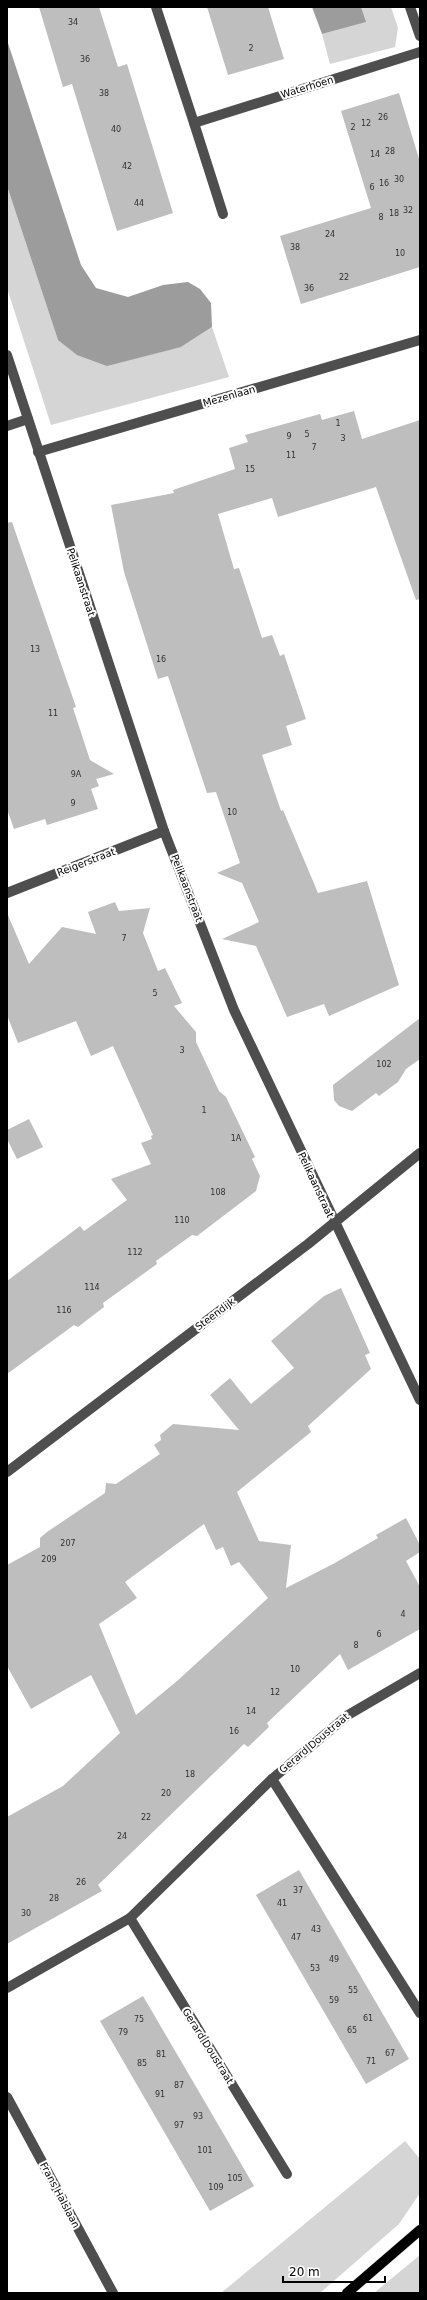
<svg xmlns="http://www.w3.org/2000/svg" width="427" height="2300" viewBox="0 0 427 2300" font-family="'DejaVu Sans',sans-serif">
  <rect width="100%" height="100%" fill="#fff"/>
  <!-- green -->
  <g fill="#d5d5d5">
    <polygon points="361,7 391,7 398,28 395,47 330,64 322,34 365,22"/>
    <polygon points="7,186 58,340 181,347 212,327 229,377 51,425 7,288"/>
    <polygon points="405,2141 420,2159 420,2193 399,2224 320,2293 221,2293"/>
    <polygon points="420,2255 420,2293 374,2293"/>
  </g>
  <!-- water -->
  <g fill="#9c9c9c">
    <polygon points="312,7 361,7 366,22 322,34"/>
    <polygon points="7,40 81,265 96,288 128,297 163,285 188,282 200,289 211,303 212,327 181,347 107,366 77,355 58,340 7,186"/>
  </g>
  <!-- building -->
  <g fill="#bebebe" fill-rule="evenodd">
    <polygon points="39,7 99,7 118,67 127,64 173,213 117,231 72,84 63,87"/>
    <polygon points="207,7 268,7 284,59 228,75"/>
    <polygon points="399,93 420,162 420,267 301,304 280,236 371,208 341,111"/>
    <polygon points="354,411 362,439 420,420 420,599 416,600 376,487 278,517 272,498 218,514 234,569 239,568 262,638 272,635 280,656 284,654 306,719 286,726 292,745 262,755 281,811 283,810 318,893 367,881 399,985 329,1016 324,1004 287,1017 256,946 222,939 259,922 242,883 217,873 240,863 216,792 207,793 168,676 158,679 124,572 111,505 174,493 173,490 235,469 229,448 248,442 245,435 320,414 322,420"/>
    <polygon points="12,522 76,707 73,708 90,760 114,774 96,779 99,786 91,789 98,809 47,825 45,819 14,829 7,809 7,523"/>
    <polygon points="115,902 119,911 150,908 143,933 158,971 165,968 182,1003 174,1006 196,1032 196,1042 219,1091 226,1097 255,1157 252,1159 260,1176 256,1191 197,1236 192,1235 156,1261 157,1264 103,1303 104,1307 78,1327 74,1325 7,1374 7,1281 80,1226 84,1231 127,1200 111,1179 151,1164 141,1143 152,1139 151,1136 153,1135 113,1046 91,1056 76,1021 18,1043 7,1015 7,913 29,964 62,927 96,934 88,912"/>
    <polygon points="420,1018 420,1059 406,1069 398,1082 379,1096 376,1093 352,1111 339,1106 334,1100 333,1085"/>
    <polygon points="29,1119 43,1147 17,1159 7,1139 7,1130"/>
    <path d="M341 1288 370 1353 365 1355 371 1369 308 1426 311 1432 237 1492 259 1541 291 1545 286 1588 333 1564 378 1538 376 1535 406 1518 420 1545V1552L406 1561 420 1587V1629L348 1670 340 1654 267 1723 269 1727 248 1747 244 1744 98 1885 102 1891 7 1944V1817L63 1786 120 1733 91 1675 31 1709 7 1666V1565L40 1547V1538L47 1532 105 1493 106 1483 116 1484 160 1454 154 1445 161 1440 160 1435 173 1424 239 1430 210 1395 230 1378 251 1404 294 1368 271 1341 324 1296ZM204 1524 216 1550 223 1547 231 1566 239 1562 268 1598 177 1681 136 1715 99 1624 137 1598 125 1582Z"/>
    <polygon points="299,1870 409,2059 366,2084 256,1895"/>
    <polygon points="143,1996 254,2186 210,2211 100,2021"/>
  </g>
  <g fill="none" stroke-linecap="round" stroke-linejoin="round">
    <defs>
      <polyline id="major" points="347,2293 420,2230"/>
    </defs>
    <!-- major casing -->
    <use href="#major" stroke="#dbdbdb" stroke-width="11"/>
    <!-- minor -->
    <g stroke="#4e4e4e" stroke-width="10">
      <polyline points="156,7 194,123 420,52"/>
      <polyline points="410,7 420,36"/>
      <polyline points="194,123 223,214"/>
      <polyline points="7,355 164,831 234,1010 420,1400"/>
      <polyline points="7,426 28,419"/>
      <polyline points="38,452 420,340"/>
      <polyline points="7,893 164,831"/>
      <polyline points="7,1472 308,1244 420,1153"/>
      <polyline points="272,1779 420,2013"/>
      <polyline points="130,1918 287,2174"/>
      <polyline points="7,1988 130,1918 272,1779 348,1715 420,1673"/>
      <polyline points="7,2097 113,2293"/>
    </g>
    <!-- major -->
    <use href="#major" stroke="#000" stroke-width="10"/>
  </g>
  <g text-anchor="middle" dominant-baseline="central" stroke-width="4" stroke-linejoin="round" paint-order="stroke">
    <!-- number labels -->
    <g font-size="8" fill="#303030">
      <text x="73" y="22">34</text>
      <text x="251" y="48">2</text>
      <text x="85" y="59">36</text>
      <text x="104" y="93">38</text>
      <text x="383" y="117">26</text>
      <text x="366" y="123">12</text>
      <text x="353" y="127">2</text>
      <text x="116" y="129">40</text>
      <text x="390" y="151">28</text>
      <text x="375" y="154">14</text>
      <text x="127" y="166">42</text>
      <text x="399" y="179">30</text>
      <text x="384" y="183">16</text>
      <text x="372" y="187">6</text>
      <text x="139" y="203">44</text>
      <text x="408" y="210">32</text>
      <text x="394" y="213">18</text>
      <text x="381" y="217">8</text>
      <text x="330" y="234">24</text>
      <text x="295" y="247">38</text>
      <text x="400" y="253">10</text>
      <text x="344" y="277">22</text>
      <text x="309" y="288">36</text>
      <text x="338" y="423">1</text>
      <text x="307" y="434">5</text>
      <text x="289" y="436">9</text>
      <text x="343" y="438">3</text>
      <text x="314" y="447">7</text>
      <text x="291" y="455">11</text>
      <text x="250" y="469">15</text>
      <text x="35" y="649">13</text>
      <text x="161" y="659">16</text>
      <text x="53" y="713">11</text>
      <text x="76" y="774">9A</text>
      <text x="73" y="803">9</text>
      <text x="232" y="812">10</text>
      <text x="124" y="938">7</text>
      <text x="155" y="993">5</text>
      <text x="182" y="1050">3</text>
      <text x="384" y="1064">102</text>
      <text x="204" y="1110">1</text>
      <text x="236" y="1138">1A</text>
      <text x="218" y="1192">108</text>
      <text x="182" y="1220">110</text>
      <text x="135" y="1252">112</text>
      <text x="92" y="1287">114</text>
      <text x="64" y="1310">116</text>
      <text x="68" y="1543">207</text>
      <text x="49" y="1559">209</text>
      <text x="403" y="1614">4</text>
      <text x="379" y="1634">6</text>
      <text x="356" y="1645">8</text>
      <text x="295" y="1669">10</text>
      <text x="275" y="1692">12</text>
      <text x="251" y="1711">14</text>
      <text x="234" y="1731">16</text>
      <text x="190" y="1774">18</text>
      <text x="166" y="1793">20</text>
      <text x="146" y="1817">22</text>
      <text x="122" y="1836">24</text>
      <text x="81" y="1882">26</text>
      <text x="298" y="1890">37</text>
      <text x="54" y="1898">28</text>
      <text x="282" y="1903">41</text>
      <text x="26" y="1913">30</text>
      <text x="316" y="1929">43</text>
      <text x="296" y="1937">47</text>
      <text x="334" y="1959">49</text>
      <text x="315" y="1968">53</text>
      <text x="353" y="1990">55</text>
      <text x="334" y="2000">59</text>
      <text x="368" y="2018">61</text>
      <text x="139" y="2019">75</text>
      <text x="352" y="2030">65</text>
      <text x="123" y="2032">79</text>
      <text x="390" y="2053">67</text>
      <text x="161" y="2054">81</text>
      <text x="371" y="2061">71</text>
      <text x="142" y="2063">85</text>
      <text x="179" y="2085">87</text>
      <text x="160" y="2094">91</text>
      <text x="198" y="2116">93</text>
      <text x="179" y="2125">97</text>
      <text x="205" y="2150">101</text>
      <text x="235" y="2178">105</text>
      <text x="216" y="2187">109</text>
    </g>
    <!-- street labels -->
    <g font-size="10" fill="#000" stroke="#fff">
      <text transform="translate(307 87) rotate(-17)">Waterhoen</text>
      <text transform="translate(229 396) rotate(-16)">Mezenlaan</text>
      <text transform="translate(81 582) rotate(72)">Pelikaanstraat</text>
      <text transform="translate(86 862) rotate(-21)">Reigerstraat</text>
      <text transform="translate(187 888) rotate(69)">Pelikaanstraat</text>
      <text transform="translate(316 1185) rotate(65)">Pelikaanstraat</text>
      <text transform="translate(215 1314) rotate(-37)">Steendijk</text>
      <text transform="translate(314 1743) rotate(-40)">Gerard Doustraat</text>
      <text transform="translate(208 2046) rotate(58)">Gerard Doustraat</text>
      <text transform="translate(60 2195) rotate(62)">Frans Halslaan</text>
    </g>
  </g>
  <!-- border -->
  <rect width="427" height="2300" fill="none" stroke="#000000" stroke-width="16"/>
  <!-- scale -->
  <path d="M283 2276v6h102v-6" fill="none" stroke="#000000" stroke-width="2"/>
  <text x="289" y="2276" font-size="12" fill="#000000" stroke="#ffffff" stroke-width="3" paint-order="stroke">20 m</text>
</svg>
